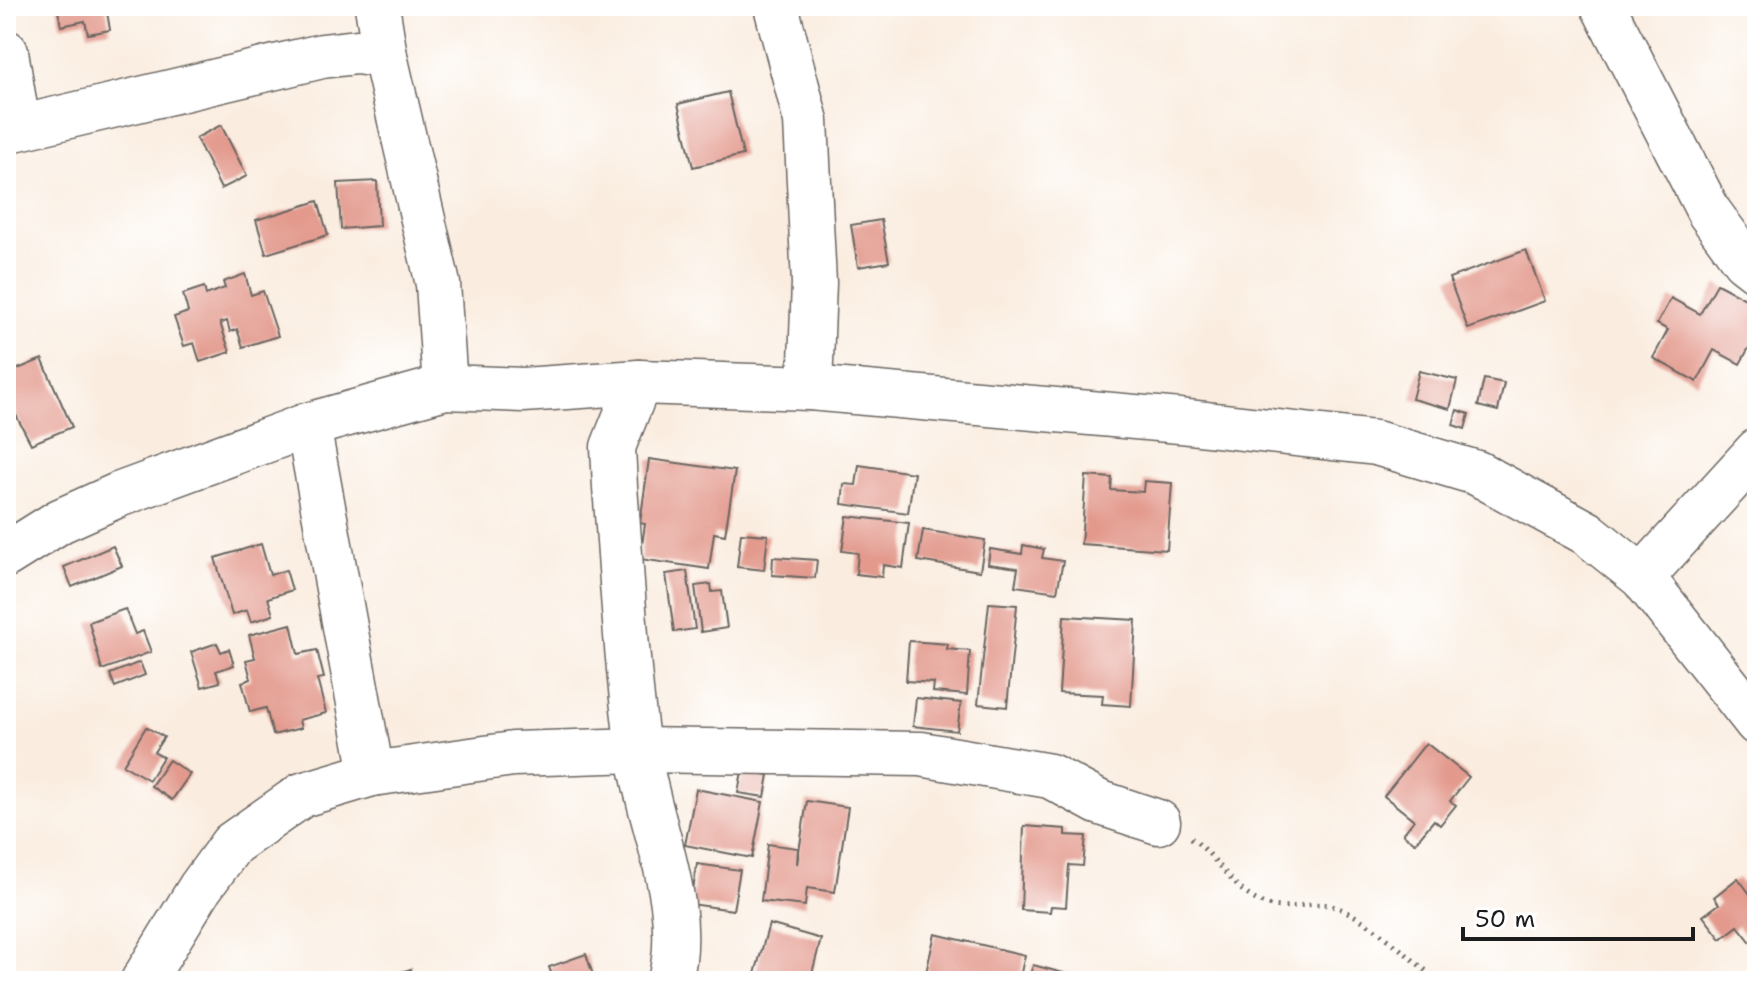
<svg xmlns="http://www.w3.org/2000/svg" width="1763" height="987" viewBox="0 0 1763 987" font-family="'Shantell Sans',sans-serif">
  <rect width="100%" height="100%" fill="#fff"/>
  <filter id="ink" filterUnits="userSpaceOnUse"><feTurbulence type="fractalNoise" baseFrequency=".0125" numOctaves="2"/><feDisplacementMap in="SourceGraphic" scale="16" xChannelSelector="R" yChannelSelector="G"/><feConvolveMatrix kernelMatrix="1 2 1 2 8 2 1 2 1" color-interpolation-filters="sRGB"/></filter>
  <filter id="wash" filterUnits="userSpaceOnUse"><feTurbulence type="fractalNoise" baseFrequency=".006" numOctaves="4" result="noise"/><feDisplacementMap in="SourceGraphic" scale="32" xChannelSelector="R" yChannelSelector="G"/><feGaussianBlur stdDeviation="1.8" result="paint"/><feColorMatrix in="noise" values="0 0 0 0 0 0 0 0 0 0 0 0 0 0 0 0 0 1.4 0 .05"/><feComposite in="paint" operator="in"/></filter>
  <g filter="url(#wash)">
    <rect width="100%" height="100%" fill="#faede0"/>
    <g id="blocks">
      <!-- building -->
      <g fill="#e39a8d">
        <polygon points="57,6 106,6 110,30 88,34 85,21 61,26"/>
        <polygon points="728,92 743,155 693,167 678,104"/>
        <polygon points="221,125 247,176 221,189 196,138"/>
        <polygon points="377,181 379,226 341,229 338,183"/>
        <polygon points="318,201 328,235 266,254 256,220"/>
        <polygon points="881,220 889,262 858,267 851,225"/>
        <polygon points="1526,250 1545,301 1468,329 1449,278"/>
        <polygon points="245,274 251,295 263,291 278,336 243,347 237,329 230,332 227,321 220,323 230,352 200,362 194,343 184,346 174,317 188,312 183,294 204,287 206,295 225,288 223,282"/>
        <polygon points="1717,284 1757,305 1757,333 1740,364 1714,350 1697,382 1653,358 1668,330 1657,324 1671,298 1700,314"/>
        <polygon points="42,359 72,427 31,444 6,396 6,374"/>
        <polygon points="1419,371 1457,380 1450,409 1412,399"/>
        <polygon points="1484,379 1504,383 1498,411 1478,406"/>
        <polygon points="1457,410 1469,414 1465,429 1453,425"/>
        <polygon points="649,459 735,471 725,535 714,533 709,569 640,559 645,524 640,523"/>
        <polygon points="859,465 914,473 908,513 842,504 844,484 856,485"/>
        <polygon points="1086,476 1112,478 1111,490 1143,492 1144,481 1172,483 1167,550 1081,544"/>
        <polygon points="847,516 909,523 903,568 883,565 882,577 856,574 858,553 842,551"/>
        <polygon points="923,530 985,540 980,571 918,561"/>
        <polygon points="741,533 768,535 764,570 737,567"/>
        <polygon points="261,544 270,575 286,570 292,590 268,598 273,615 251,622 247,610 232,615 215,558"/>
        <polygon points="1023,545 1044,549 1042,558 1063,561 1057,592 1015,586 1018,568 988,564 990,549 1022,554"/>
        <polygon points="113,546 122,566 72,587 64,567"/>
        <polygon points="773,557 817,560 815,578 772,575"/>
        <polygon points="687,571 695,629 674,632 666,574"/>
        <polygon points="711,584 712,592 722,591 727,628 701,632 695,586"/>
        <polygon points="989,603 1017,605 1007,707 978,704"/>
        <polygon points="125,609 135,634 143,631 151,652 102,670 89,622"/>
        <polygon points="1064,616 1136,620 1131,706 1102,704 1103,695 1059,693"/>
        <polygon points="291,624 298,654 317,650 324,678 317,679 326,713 299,720 301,728 273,735 266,708 250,712 242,682 251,679 246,660 255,658 249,635"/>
        <polygon points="909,641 948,644 947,649 970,651 967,695 933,692 934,683 906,681"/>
        <polygon points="217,643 221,652 229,649 234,665 216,671 220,682 202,687 191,652"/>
        <polygon points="140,662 145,675 115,687 110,674"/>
        <polygon points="916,698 961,703 957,731 913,726"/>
        <polygon points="146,727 164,737 154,752 163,757 149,780 123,765"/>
        <polygon points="1426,743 1469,777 1450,801 1456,805 1440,825 1434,820 1415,843 1403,834 1414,820 1384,796"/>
        <polygon points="169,760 190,774 172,800 151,786"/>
        <polygon points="742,771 769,775 765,797 738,793"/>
        <polygon points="696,789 763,802 752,858 685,845"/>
        <polygon points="807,801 848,807 835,892 807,888 805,906 761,901 768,844 798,848 797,864"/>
        <polygon points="1024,826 1066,829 1066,835 1086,836 1083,866 1069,865 1066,907 1051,906 1050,912 1021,910"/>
        <polygon points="697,864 740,870 733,910 691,904"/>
        <polygon points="1738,878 1753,898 1757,895 1757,950 1738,926 1721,939 1703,916 1719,904 1714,897"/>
        <polygon points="769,924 821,939 810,981 753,981"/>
        <polygon points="935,934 1025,955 1019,981 924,981"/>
        <polygon points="586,954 595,981 554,981 549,967"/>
        <polygon points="1033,965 1078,977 1076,981 1028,981"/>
        <polygon points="411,969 414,981 388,981 387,976"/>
      </g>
    </g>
  </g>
  <g filter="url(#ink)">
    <use href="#blocks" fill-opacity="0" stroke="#6a6561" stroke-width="2"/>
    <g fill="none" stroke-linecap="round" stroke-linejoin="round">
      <defs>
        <g id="minor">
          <polyline points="377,6 385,56 438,284 445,387"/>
          <polyline points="776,6 806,121 814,283 810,388"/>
          <polyline points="1603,6 1709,212 1744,260 1757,270"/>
          <polyline points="6,52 18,126"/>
          <polyline points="6,131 322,56 357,52 385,56"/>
          <path d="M639 382 613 447 615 487C622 574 626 662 638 748 648 825 690 903 670 981"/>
          <polyline points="308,425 372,774"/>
          <polyline points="6,555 60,521 118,495 308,425 445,387 523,390 639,382 810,388 1180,421 1376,443 1477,473 1587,533 1642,577 1757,723"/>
          <polyline points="1642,577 1757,451"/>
          <polyline points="143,981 200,888 232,844 302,795 372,774 513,754 638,750 921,754 1050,776 1098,802 1158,822"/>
        </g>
      </defs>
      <!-- minor casing -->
      <use href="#minor" stroke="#6a6561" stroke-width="47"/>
      <!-- path -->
      <path stroke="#6a6561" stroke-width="5" stroke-dasharray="2 6" stroke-linecap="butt" d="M1191 838C1218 856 1233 893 1265 904 1287 912 1311 900 1332 906 1366 915 1411 960 1439 981"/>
      <!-- minor -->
      <use href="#minor" stroke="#fff" stroke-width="44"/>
    </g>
  </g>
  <!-- margin -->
  <rect width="1763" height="987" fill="none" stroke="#fff" stroke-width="32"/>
  <!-- scale -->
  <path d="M1463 927v12h230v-12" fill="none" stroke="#1c1c1c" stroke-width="4"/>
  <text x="1475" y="927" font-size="24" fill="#1c1c1c" stroke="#ffffff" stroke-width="6" paint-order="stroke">50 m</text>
</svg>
